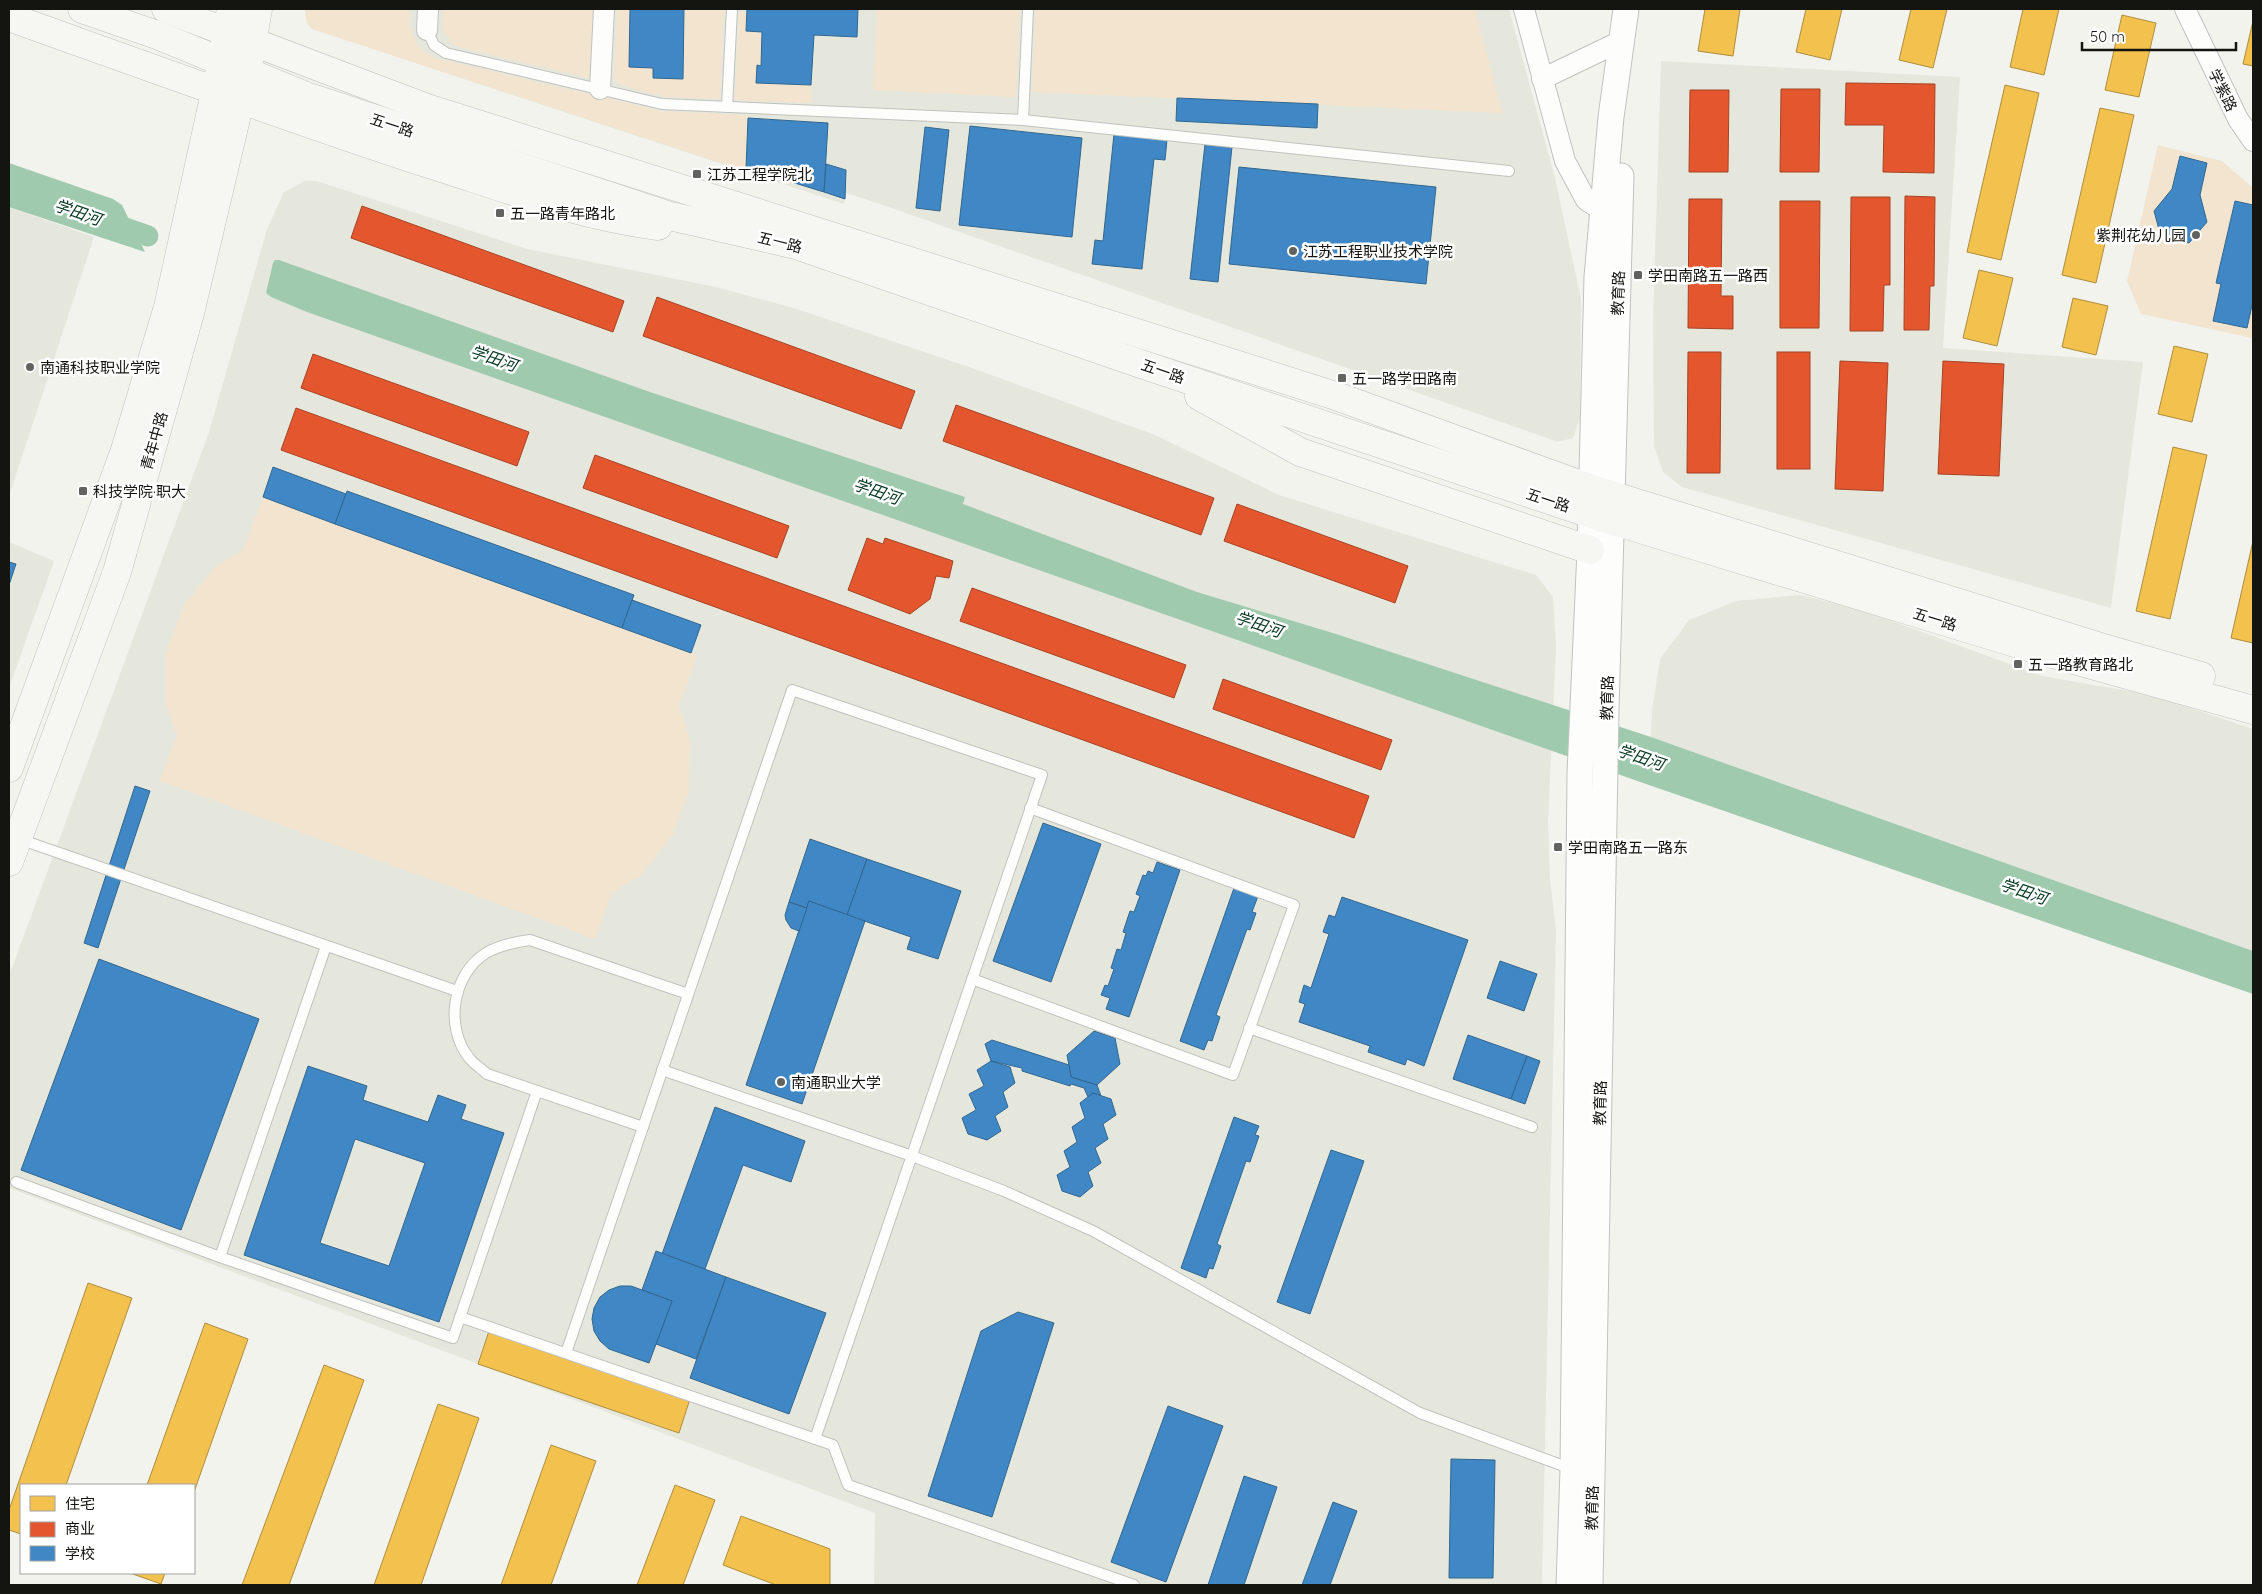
<svg xmlns="http://www.w3.org/2000/svg" width="2262" height="1594" viewBox="0 0 2262 1594" font-family="Quicksand,'Noto Sans SC',sans-serif">
  <rect width="100%" height="100%" fill="#f3f3ee"/>
  <!-- built -->
  <g fill="#e5e7dc">
    <polygon points="305,9 1509,9 1555,178 1581,299 1580,418 1573,438 1558,442 880,204 846,193 844,204 312,29 307,23"/>
    <polygon points="1661,61 1960,77 1943,348 2143,362 2111,608 1682,487 1663,472 1654,446 1653,322"/>
    <polygon points="305,181 317,181 527,249 716,287 797,309 972,368 1155,435 1279,495 1536,575 1553,597 1556,647 1548,822 1550,879 1556,930 1542,1585 874,1585 875,1513 9,1188 9,976 209,432 267,229 284,192"/>
    <polygon points="9,207 94,237 9,496"/>
    <polygon points="9,542 54,561 9,688"/>
    <polygon points="1800,595 1862,610 2042,676 2152,695 2253,729 2253,951 1651,737 1652,710 1660,659 1689,620 1736,601"/>
  </g>
  <!-- green -->
  <g fill="#f2e4cf" fill-rule="evenodd">
    <path d="M305 9H410C409 30 413 48 435 58L661 111 749 115 746 171 312 29 307 23Z"/>
    <polygon points="442,9 593,9 589,78 455,46 444,33"/>
    <polygon points="617,9 724,9 720,99 665,97 621,86 614,78"/>
    <polygon points="877,9 1020,9 1016,97 873,90"/>
    <polygon points="1036,9 1475,9 1502,113 1032,92"/>
    <polygon points="739,12 746,13 746,31 762,32 761,66 757,66 756,83 811,85 811,103 735,100"/>
    <path d="M2158 145 2222 161 2253 188V205L2235 201 2216 282 2221 284 2213 320 2247 328 2253 301 2252 338 2141 314 2127 281ZM2180 157 2207 163 2200 195 2207 222 2189 243 2161 237 2154 211 2172 189Z"/>
    <polygon points="263,497 697,655 679,706 690,740 689,790 672,836 641,875 611,894 595,939 160,781 177,735 166,705 166,653 184,605 216,566 243,550"/>
  </g>
  <!-- water -->
  <g fill="#a0caae">
    <polygon points="9,163 113,199 122,205 145,252 9,207"/>
    <polygon points="275,260 279,260 650,392 965,497 963,504 1197,592 1336,634 1651,737 2253,951 2253,994 1646,784 307,312 271,297 266,293 273,263"/>
  </g>
  <!-- homes -->
  <g fill="#f2c14e" stroke="#af8d3c">
    <polygon points="1705,9 1740,9 1733,56 1698,51"/>
    <polygon points="1806,9 1842,9 1830,60 1796,52"/>
    <polygon points="1911,9 1947,9 1933,68 1899,60"/>
    <polygon points="2023,9 2059,9 2044,75 2010,67"/>
    <polygon points="2122,15 2156,23 2139,97 2105,90"/>
    <polygon points="2253,21 2253,66 2243,64"/>
    <polygon points="2005,85 2039,93 2001,260 1967,252"/>
    <polygon points="2100,108 2134,115 2096,283 2062,275"/>
    <polygon points="1979,270 2013,278 1997,346 1963,338"/>
    <polygon points="2073,298 2108,306 2096,355 2062,347"/>
    <polygon points="2174,346 2208,354 2192,422 2158,414"/>
    <polygon points="2173,447 2207,455 2170,619 2136,611"/>
    <polygon points="2253,541 2253,643 2231,638"/>
    <polygon points="88,1283 132,1298 66,1485 21,1485 21,1534 9,1530 9,1510"/>
    <polygon points="205,1323 248,1339 194,1492 194,1485 147,1485"/>
    <polygon points="489,1331 690,1399 679,1433 478,1364"/>
    <polygon points="324,1365 364,1380 289,1585 242,1585"/>
    <polygon points="438,1404 479,1418 421,1585 374,1585"/>
    <polygon points="551,1445 596,1461 551,1585 501,1585"/>
    <polygon points="675,1485 715,1500 683,1585 637,1585"/>
    <polygon points="741,1516 830,1549 830,1585 776,1585 723,1565"/>
    <polygon points="130,1573 165,1573 161,1584"/>
  </g>
  <!-- shops -->
  <g fill="#e4572e" stroke="#a64325">
    <polygon points="1846,83 1935,84 1934,173 1883,172 1884,125 1845,125"/>
    <polygon points="1781,89 1820,89 1819,172 1780,172"/>
    <polygon points="1690,90 1729,90 1728,172 1689,172"/>
    <polygon points="1905,196 1935,197 1934,286 1930,286 1929,330 1904,330"/>
    <polygon points="1851,197 1890,197 1890,285 1884,285 1883,331 1850,331"/>
    <polygon points="1689,199 1722,199 1721,296 1733,296 1733,329 1688,328"/>
    <polygon points="1780,201 1820,201 1819,328 1780,328"/>
    <polygon points="362,206 624,301 613,332 351,238"/>
    <polygon points="657,297 915,391 901,429 643,336"/>
    <polygon points="1688,352 1721,352 1720,473 1687,473"/>
    <rect x="1777" y="352" width="33" height="117"/>
    <polygon points="313,354 529,432 517,466 301,388"/>
    <polygon points="1840,361 1888,363 1883,491 1835,489"/>
    <polygon points="1943,361 2004,364 1999,476 1938,474"/>
    <polygon points="956,405 1214,498 1201,535 943,441"/>
    <polygon points="296,408 1369,796 1354,838 281,450"/>
    <polygon points="595,455 789,526 777,558 583,488"/>
    <polygon points="1237,504 1408,566 1395,603 1224,541"/>
    <polygon points="867,538 883,544 885,538 953,561 949,578 936,576 930,599 910,614 848,590"/>
    <polygon points="972,588 1186,665 1174,698 960,621"/>
    <polygon points="1223,679 1392,740 1381,770 1213,709"/>
  </g>
  <!-- schools -->
  <g fill="#3f88c5" stroke="#32668f" fill-rule="evenodd">
    <polygon points="630,9 684,9 683,79 653,78 653,68 629,67"/>
    <polygon points="747,9 858,9 857,37 814,35 811,85 756,83 757,65 761,66 762,32 746,31"/>
    <polygon points="1177,98 1318,104 1317,128 1176,121"/>
    <polygon points="748,118 828,123 824,192 746,168"/>
    <polygon points="970,126 1082,138 1072,237 959,225"/>
    <polygon points="925,127 949,130 940,211 916,208"/>
    <polygon points="1114,134 1167,140 1165,160 1154,159 1142,269 1092,264 1095,240 1103,241"/>
    <polygon points="1205,144 1232,147 1218,282 1190,279"/>
    <polygon points="2180,156 2207,163 2200,195 2207,222 2189,243 2161,237 2154,211 2172,189"/>
    <polygon points="826,164 846,170 845,199 824,192"/>
    <polygon points="1239,167 1436,187 1426,284 1229,264"/>
    <polygon points="2235,201 2253,205 2253,301 2247,328 2213,321 2221,284 2216,283"/>
    <polygon points="273,467 346,494 335,524 263,497"/>
    <polygon points="347,491 634,595 622,628 335,524"/>
    <polygon points="9,562 16,564 9,585"/>
    <polygon points="632,600 701,625 691,653 622,628"/>
    <polygon points="135,786 150,791 98,948 84,943"/>
    <polygon points="1043,823 1101,844 1051,982 993,961"/>
    <polygon points="810,839 867,859 847,915 809,901 807,908 789,902"/>
    <polygon points="867,859 961,891 938,959 907,949 911,937 847,915"/>
    <polygon points="1157,862 1180,870 1129,1017 1106,1009 1110,998 1101,995 1105,985 1108,986 1114,969 1111,968 1117,949 1121,950 1126,933 1123,932 1130,911 1134,912 1140,896 1136,894 1143,875 1146,876 1148,871 1153,873"/>
    <polygon points="1234,888 1258,896 1252,912 1256,913 1250,930 1247,929 1216,1015 1220,1017 1212,1041 1208,1040 1204,1050 1180,1041"/>
    <polygon points="1342,897 1468,940 1424,1066 1407,1059 1405,1065 1368,1052 1370,1046 1299,1022 1305,1004 1299,1002 1304,985 1311,988 1329,934 1323,932 1329,915 1335,917"/>
    <polygon points="809,901 865,921 802,1104 746,1085"/>
    <polygon points="789,902 807,908 799,931 791,928 786,920 785,915"/>
    <polygon points="99,959 259,1019 181,1230 21,1170"/>
    <polygon points="1500,961 1537,974 1524,1011 1487,998"/>
    <polygon points="1094,1031 1115,1038 1120,1064 1097,1085 1071,1077 1067,1055"/>
    <polygon points="1468,1035 1527,1056 1511,1099 1453,1079"/>
    <polygon points="992,1040 1069,1065 1071,1077 1097,1085 1101,1096 1093,1093 1088,1097 1084,1088 1071,1084 1070,1086 1022,1071 1022,1068 991,1061 985,1044"/>
    <polygon points="1527,1056 1540,1061 1525,1104 1511,1099"/>
    <polygon points="991,1061 1010,1067 1015,1083 1003,1092 1008,1107 995,1116 1001,1131 987,1140 968,1134 962,1118 976,1110 969,1094 984,1086 977,1070"/>
    <path d="M308 1066 367 1086 363 1100 428 1122 438 1095 466 1105 461 1119 504 1133 439 1322 244 1255ZM355 1139 425 1163 389 1266 320 1243Z"/>
    <polygon points="1093,1093 1111,1099 1116,1115 1103,1124 1108,1139 1095,1148 1101,1163 1088,1172 1093,1186 1080,1197 1062,1191 1057,1175 1070,1167 1064,1151 1077,1142 1072,1127 1085,1118 1080,1103"/>
    <polygon points="715,1107 805,1141 791,1182 743,1165 705,1269 662,1254"/>
    <polygon points="1234,1117 1259,1126 1255,1135 1259,1136 1250,1162 1246,1161 1217,1244 1221,1246 1213,1269 1209,1268 1206,1278 1181,1268"/>
    <polygon points="1331,1150 1364,1161 1310,1314 1277,1302"/>
    <polygon points="656,1251 726,1277 696,1359 656,1344 672,1301 642,1290"/>
    <polygon points="726,1277 826,1313 789,1414 690,1378"/>
    <polygon points="620,1286 631,1286 672,1301 649,1363 609,1349 600,1341 594,1331 592,1319 594,1308 600,1297 609,1290"/>
    <polygon points="1018,1312 1054,1323 992,1517 928,1496 981,1331"/>
    <polygon points="1168,1406 1223,1426 1166,1582 1111,1562"/>
    <polygon points="1451,1459 1495,1460 1493,1578 1449,1578"/>
    <polygon points="1244,1476 1277,1487 1244,1585 1208,1585"/>
    <polygon points="1333,1502 1357,1511 1330,1585 1302,1585"/>
  </g>
  <g fill="none" stroke-linecap="round" stroke-linejoin="round">
    <!-- canal -->
    <polyline stroke="#a0caae" stroke-width="21" points="108,222 148,236"/>
    <defs>
      <g id="service">
        <polyline points="427,30 434,45 446,53 662,104 1023,120 1509,171"/>
        <polyline points="727,107 732,9"/>
        <polyline points="1023,120 1028,9"/>
        <polyline points="19,839 457,991"/>
        <polyline points="972,979 1233,1075 1294,905 1030,808"/>
        <polyline points="1249,1028 1532,1127"/>
        <polyline points="662,1070 912,1156 1004,1191 1093,1231 1420,1413 1572,1469"/>
        <path d="M643 1127 487 1074C482 1069 474 1064 470 1059 444 1028 452 974 486 953 500 945 515 942 530 940L688 994"/>
        <polyline points="16,1182 220,1257 453,1338 537,1091"/>
        <polyline points="220,1257 326,946"/>
        <polyline points="460,1317 833,1445 848,1485 1134,1585"/>
        <polyline points="566,1353 792,690 1042,775 815,1439"/>
      </g>
      <g id="minor">
        <polyline points="1524,9 1565,161 1586,200 1603,211"/>
        <polyline points="2185,9 2238,119 2253,141"/>
        <polyline points="427,30 428,9"/>
        <polyline points="1542,79 1621,41"/>
        <polyline points="600,89 604,9"/>
      </g>
      <g id="tertiary">
        <polyline points="1569,1585 1573,1470 1580,774 1590,550 1597,277 1611,117 1626,9"/>
        <polyline points="1590,1585 1606,711 1621,176"/>
      </g>
      <g id="secondary">
        <polyline points="82,9 157,35 306,96 670,216 796,245 1141,364 1591,514 2038,650 2253,710"/>
        <polyline points="166,9 427,108 1336,396 1592,489 2104,648 2201,676"/>
        <path d="M9 17C149 67 288 118 429 164 505 188 579 216 658 226"/>
        <polyline points="1199,396 1300,452 1590,550"/>
        <polyline points="9,768 125,450 168,307 222,61 231,9"/>
        <polyline points="9,862 117,572 190,313 247,72 258,9"/>
      </g>
    </defs>
    <!-- service casing -->
    <use href="#service" stroke="#c1c2bd" stroke-width="12"/>
    <!-- minor casing -->
    <use href="#minor" stroke="#c1c2bd" stroke-width="22"/>
    <!-- tertiary casing -->
    <use href="#tertiary" stroke="#c1c2bd" stroke-width="27"/>
    <!-- secondary casing -->
    <use href="#secondary" stroke="#c1c2bd" stroke-width="29"/>
    <!-- service -->
    <use href="#service" stroke="#fdfdfc" stroke-width="10"/>
    <!-- minor -->
    <use href="#minor" stroke="#fdfdfc" stroke-width="20"/>
    <!-- tertiary -->
    <use href="#tertiary" stroke="#fdfdfc" stroke-width="25"/>
    <!-- secondary -->
    <use href="#secondary" stroke="#f6f6f3" stroke-width="28"/>
  </g>
  <!-- markers -->
  <g fill="#62635e" stroke="#fff" stroke-width="2">
    <rect x="692" y="169" width="10" height="10" rx="2.5"/>
    <rect x="495" y="208" width="10" height="10" rx="2.5"/>
    <circle cx="2196" cy="235" r="5"/>
    <circle cx="1293" cy="251" r="5"/>
    <rect x="1633" y="270" width="10" height="10" rx="2.5"/>
    <circle cx="30" cy="367" r="5"/>
    <rect x="1337" y="373" width="10" height="10" rx="2.5"/>
    <rect x="78" y="486" width="10" height="10" rx="2.5"/>
    <rect x="2013" y="659" width="10" height="10" rx="2.5"/>
    <rect x="1553" y="842" width="10" height="10" rx="2.5"/>
    <circle cx="781" cy="1082" r="5"/>
  </g>
  <g text-anchor="middle" dominant-baseline="central" stroke-width="5" stroke-linejoin="round" paint-order="stroke">
    <!-- street labels -->
    <g font-size="15" fill="#141511" stroke="#fff">
      <text transform="translate(2223 90) rotate(64)">学紫路</text>
      <text transform="translate(392 125) rotate(18)">五一路</text>
      <text transform="translate(780 242) rotate(14)">五一路</text>
      <text transform="translate(1618 293) rotate(-88)">教育路</text>
      <text transform="translate(1163 371) rotate(19)">五一路</text>
      <text transform="translate(154 441) rotate(-74)">青年中路</text>
      <text transform="translate(1548 500) rotate(18)">五一路</text>
      <text transform="translate(1935 619) rotate(17)">五一路</text>
      <text transform="translate(1607 698) rotate(-89)">教育路</text>
      <text transform="translate(1600 1103) rotate(-89)">教育路</text>
      <text transform="translate(1592 1508) rotate(-89)">教育路</text>
    </g>
    <!-- poi labels -->
    <g font-size="15" fill="#141511" stroke="#fff" text-anchor="start">
      <text x="707" y="174">江苏工程学院北</text>
      <text x="510" y="213">五一路青年路北</text>
      <text x="2186" y="235" text-anchor="end">紫荆花幼儿园</text>
      <text x="1303" y="251">江苏工程职业技术学院</text>
      <text x="1648" y="275">学田南路五一路西</text>
      <text x="40" y="367">南通科技职业学院</text>
      <text x="1352" y="378">五一路学田路南</text>
      <text x="93" y="491">科技学院·职大</text>
      <text x="2028" y="664">五一路教育路北</text>
      <text x="1568" y="847">学田南路五一路东</text>
      <text x="791" y="1082">南通职业大学</text>
    </g>
    <!-- water labels -->
    <g font-size="16" font-style="italic" fill="#063820" stroke="#fff">
      <text transform="translate(78 212) rotate(19)">学田河</text>
      <text transform="translate(494 358) rotate(19)">学田河</text>
      <text transform="translate(877 491) rotate(19)">学田河</text>
      <text transform="translate(1259 624) rotate(19)">学田河</text>
      <text transform="translate(1641 757) rotate(19)">学田河</text>
      <text transform="translate(2024 891) rotate(19)">学田河</text>
    </g>
  </g>
  <!-- border -->
  <rect width="2262" height="1594" fill="none" stroke="#141511" stroke-width="20"/>
  <!-- legend -->
  <rect x="20" y="1484" width="175" height="90" fill="#ffffff" stroke="#a1a1a0"/>
  <rect x="30" y="1496" width="25" height="15" fill="#f2c14e" stroke="#a1a1a0"/>
  <text x="65" y="1509" font-size="15" fill="#141511">住宅</text>
  <rect x="30" y="1522" width="25" height="15" fill="#e4572e" stroke="#a1a1a0"/>
  <text x="65" y="1534" font-size="15" fill="#141511">商业</text>
  <rect x="30" y="1546" width="25" height="15" fill="#3f88c5" stroke="#a1a1a0"/>
  <text x="65" y="1559" font-size="15" fill="#141511">学校</text>
  <!-- scale -->
  <path d="M2082 42v8h154v-8" fill="none" stroke="#141511" stroke-width="2.5"/>
  <text x="2090" y="42" font-size="15" fill="#141511" stroke="#ffffff" stroke-width="4" paint-order="stroke">50 m</text>
</svg>
